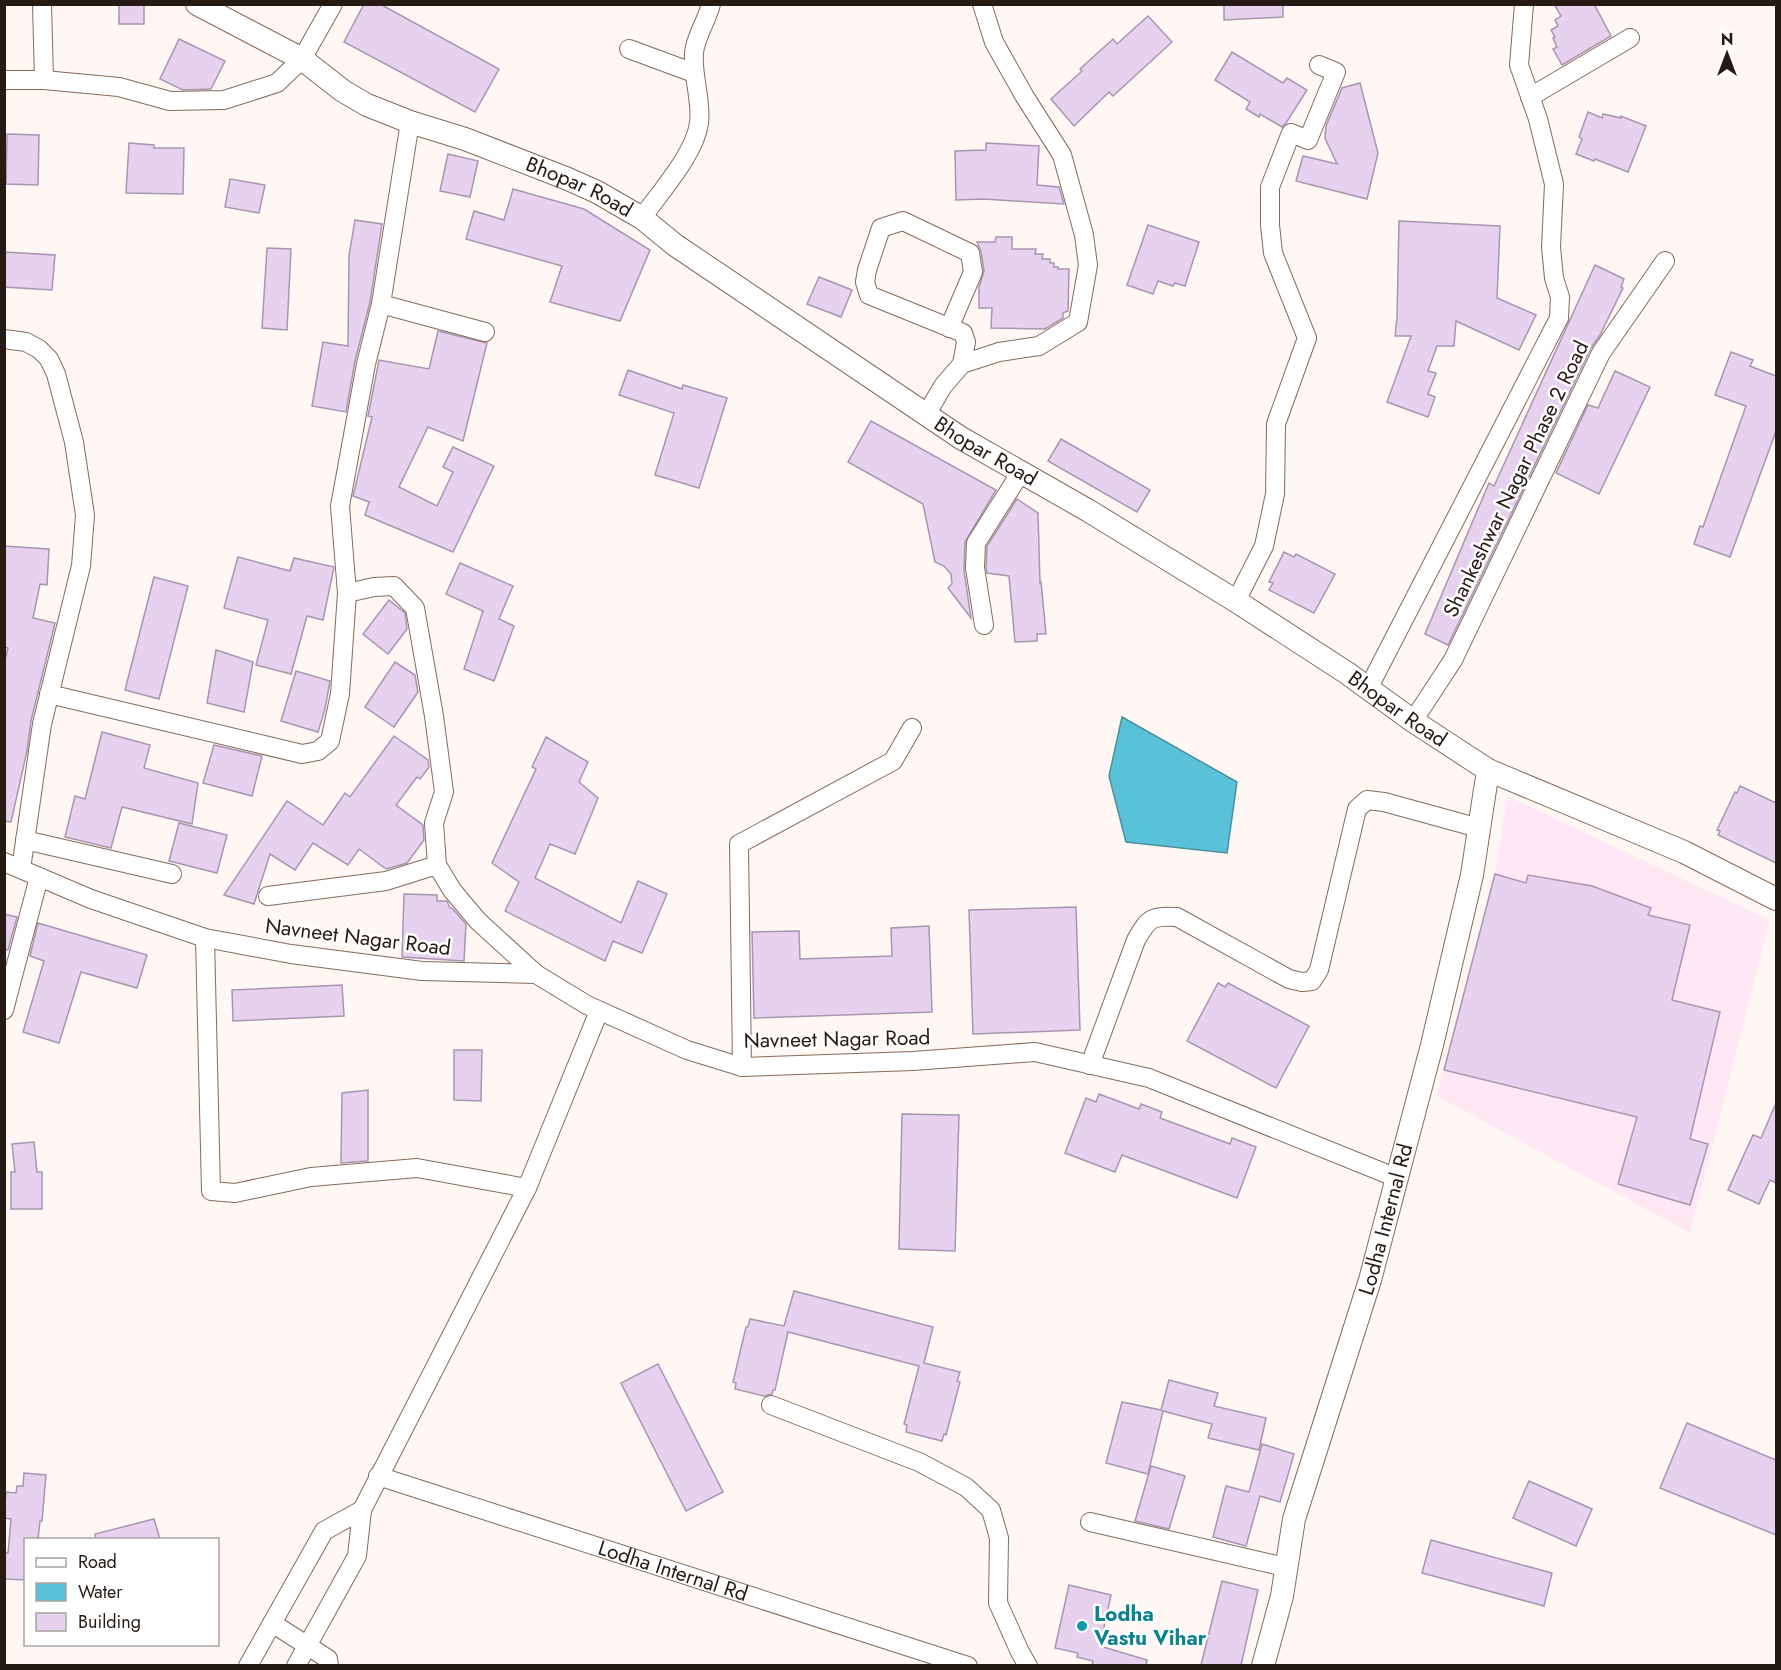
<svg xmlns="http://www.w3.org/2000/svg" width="1781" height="1670" viewBox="0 0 1781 1670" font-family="Jost,sans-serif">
  <rect width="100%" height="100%" fill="#fef7f4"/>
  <!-- industrial -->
  <polygon fill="#ffe7f4" points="1507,796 1770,920 1690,1233 1437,1096 1495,874"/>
  <!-- water -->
  <polygon fill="#59c2d8" stroke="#4a909d" stroke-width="1.5" points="1122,717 1237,782 1227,853 1126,842 1109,776"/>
  <!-- building -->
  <g fill="#e6d2ef" stroke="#a895b0" stroke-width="1.5">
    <rect x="119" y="4" width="25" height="20"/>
    <polygon points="364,4 380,4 499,69 475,112 344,42"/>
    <polygon points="1224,4 1283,4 1283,17 1224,20"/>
    <polygon points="1554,4 1594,4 1611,36 1562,65 1553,49 1557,47 1553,38 1555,37 1551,30 1558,26 1555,20 1561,16"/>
    <polygon points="1148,16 1172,42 1113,96 1109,92 1074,126 1051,99 1082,71 1080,69 1113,39 1117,44"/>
    <polygon points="179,39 225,61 211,89 183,90 160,79"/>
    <polygon points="1232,52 1283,83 1287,78 1307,90 1286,123 1282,127 1260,114 1259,117 1246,109 1250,102 1215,80"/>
    <polygon points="1360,83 1378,153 1367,199 1296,181 1303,156 1337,164 1325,138 1326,126 1342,88"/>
    <polygon points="1588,112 1602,118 1603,114 1621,118 1621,116 1646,126 1628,172 1595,159 1594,161 1576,154 1582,139 1579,137"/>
    <polygon points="7,134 39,135 38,185 6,184"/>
    <polygon points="129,143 154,145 154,148 184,148 183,194 126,193"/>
    <polygon points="986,143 1039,146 1037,185 1059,187 1064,204 983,199 956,200 955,151 986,150"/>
    <polygon points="448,154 478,161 470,197 440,191"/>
    <polygon points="230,179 265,185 259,213 225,207"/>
    <polygon points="513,189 584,209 650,250 620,321 550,302 562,266 466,239 474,211 504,220"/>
    <polygon points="355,220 382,224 370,302 355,361 346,412 312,406 323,342 348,346 349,256"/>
    <polygon points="1399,221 1500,226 1497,298 1536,315 1519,350 1456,321 1454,346 1437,346 1428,371 1436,373 1428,394 1435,397 1428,417 1387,402 1411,336 1395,336 1397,318"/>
    <polygon points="1148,225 1199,242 1185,286 1175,283 1173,286 1158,281 1153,294 1127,285"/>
    <polygon points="996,237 1012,237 1012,249 1036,249 1035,254 1043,254 1042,259 1050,259 1050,263 1054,263 1054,267 1058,267 1058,269 1069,269 1068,311 1063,313 1063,318 1045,329 991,328 992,308 979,308 979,287 984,271 981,251 977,242 995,242"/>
    <polygon points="267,248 291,249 287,330 262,328"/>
    <polygon points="4,252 55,255 52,290 4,287"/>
    <polygon points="1595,265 1624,279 1621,287 1623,288 1600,335 1591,348 1448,645 1425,634 1489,483 1494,486"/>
    <polygon points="819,277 852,290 841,317 807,304"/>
    <polygon points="438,331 487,343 463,441 428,427 399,487 437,506 453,472 443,467 453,447 494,466 453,552 365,515 369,502 353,496 372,417 368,416 379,360 429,369"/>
    <polygon points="1731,352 1753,360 1750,366 1776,376 1776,431 1730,557 1694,544 1700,526 1703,527 1746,406 1715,395"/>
    <polygon points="628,370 682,389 683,385 727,398 699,488 655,475 674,413 619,395"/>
    <polygon points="1615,371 1650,387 1599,494 1556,473 1588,405 1598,408"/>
    <polygon points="871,421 996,490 965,542 964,570 971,618 948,588 952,584 951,574 944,566 935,562 923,504 848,462"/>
    <polygon points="1061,439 1150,490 1137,512 1048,461"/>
    <polygon points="1017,499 1038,513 1040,583 1041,582 1046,634 1037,634 1037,641 1015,642 1009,576 987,573 986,567 987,546"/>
    <polygon points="4,546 49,549 47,585 40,584 33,618 55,623 31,721 27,751 11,822 4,821 4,665 8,648 4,647"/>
    <polygon points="1284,552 1294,557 1296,554 1335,574 1314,613 1269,590 1273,583 1269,582"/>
    <polygon points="238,557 290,571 294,558 334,567 323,620 307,616 291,674 256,665 268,620 224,608"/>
    <polygon points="460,563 513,586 499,619 514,626 494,681 464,669 483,611 446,594"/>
    <polygon points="154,577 188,586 159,699 125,690"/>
    <polygon points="389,600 405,613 407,629 388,654 363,634"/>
    <polygon points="216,650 253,662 244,712 207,703"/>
    <polygon points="395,662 415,675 418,692 394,727 365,707"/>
    <polygon points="296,671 330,681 325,709 318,732 281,721"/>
    <polygon points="102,732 150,745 144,768 198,783 192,824 122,807 111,848 65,837 75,796 85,799"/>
    <polygon points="394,736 428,760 429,767 420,779 417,777 396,805 423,825 424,840 407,863 386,869 359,849 348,865 313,843 295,870 270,854 254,904 224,895 287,801 323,825 345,793 350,797"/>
    <polygon points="546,737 588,762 579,782 598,798 575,854 550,844 535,878 621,923 638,881 667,894 642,953 613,941 605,961 505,911 519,882 492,863 536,769 532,767"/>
    <polygon points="214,745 262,756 252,796 203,783"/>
    <polygon points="1740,786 1776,803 1776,863 1718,835 1720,831 1717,830 1735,792 1737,793"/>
    <polygon points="179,823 227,835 217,873 169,861"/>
    <polygon points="1495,874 1526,883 1528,875 1592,886 1651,908 1648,915 1690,925 1672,1000 1720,1012 1690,1139 1708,1144 1690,1205 1618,1184 1637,1117 1444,1070"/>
    <polygon points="404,894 437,895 437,901 447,901 450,908 452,908 466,924 464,961 402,957"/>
    <polygon points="1076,907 1080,1030 973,1034 969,910"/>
    <polygon points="4,914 17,917 8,950 4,949"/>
    <polygon points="38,923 147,955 137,988 81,972 59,1043 23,1032 44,961 30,956"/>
    <polygon points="929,926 932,1012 754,1018 752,932 799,931 800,959 892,956 891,928"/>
    <polygon points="1218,983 1225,987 1228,983 1309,1026 1276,1088 1187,1041"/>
    <polygon points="342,985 344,1016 233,1021 232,990"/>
    <polygon points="454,1050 482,1050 481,1101 454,1100"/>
    <polygon points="368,1090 368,1161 341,1163 342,1093"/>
    <polygon points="1099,1094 1139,1109 1141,1104 1162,1112 1160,1118 1230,1144 1232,1138 1256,1147 1237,1198 1122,1155 1115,1172 1065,1153 1086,1098 1096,1102"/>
    <polygon points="1776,1103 1776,1183 1770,1180 1759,1204 1728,1190 1753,1135 1761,1138"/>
    <polygon points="902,1114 959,1115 955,1251 899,1249"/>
    <polygon points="34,1142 37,1172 42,1172 42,1209 11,1209 11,1172 15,1172 12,1144"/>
    <polygon points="794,1291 933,1327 924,1363 960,1372 957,1381 960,1382 946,1435 944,1434 942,1441 906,1432 907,1425 904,1424 919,1366 788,1332 775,1390 773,1390 772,1394 764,1396 735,1389 736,1383 733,1382 746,1327 748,1327 750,1319 784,1326"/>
    <polygon points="658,1364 723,1492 686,1511 621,1383"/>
    <polygon points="1169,1380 1218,1393 1214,1406 1266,1418 1259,1450 1208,1438 1212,1424 1163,1411 1148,1474 1106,1463 1122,1402 1161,1410"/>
    <polygon points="1687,1423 1776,1460 1776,1535 1660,1488"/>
    <polygon points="1262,1444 1294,1454 1280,1502 1260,1496 1246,1546 1213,1537 1226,1486 1249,1492"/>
    <polygon points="1151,1466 1185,1476 1169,1529 1135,1521"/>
    <polygon points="24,1473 46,1475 42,1521 40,1521 38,1539 26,1539 26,1580 4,1579 4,1552 8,1553 11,1519 4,1518 6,1492 16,1493 17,1486 23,1486"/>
    <polygon points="1529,1481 1592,1509 1576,1546 1513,1518"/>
    <polygon points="154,1519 160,1539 96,1539 95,1534"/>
    <polygon points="1431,1540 1552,1573 1544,1606 1422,1573"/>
    <polygon points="1222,1581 1258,1590 1241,1665 1201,1665"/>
    <polygon points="1069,1585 1111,1595 1100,1646 1147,1660 1146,1665 1092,1665 1093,1661 1077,1657 1078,1653 1055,1648"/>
  </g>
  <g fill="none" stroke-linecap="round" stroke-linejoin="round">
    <defs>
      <g id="minor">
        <polyline points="42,4 44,80"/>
        <polyline points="629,49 694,73"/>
        <polyline points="4,80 44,80 119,87 170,101 224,100 277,83 302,59 333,4"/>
        <polyline points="1530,97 1630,38"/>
        <path d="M642 218C660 192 695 154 699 123 702 100 692 76 694 53 695 37 707 21 711 4"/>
        <polyline points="381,304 485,332"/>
        <polyline points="949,328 973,272 970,253 903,221 881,228 867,270 865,282 869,295 963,333 966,342 962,364"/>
        <polyline points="4,339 26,342 39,349 49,359 56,374 74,442 85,515 81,566 42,724 21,869"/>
        <polyline points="926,415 943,386 962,364 999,352 1039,346 1078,322 1088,265 1084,235 1062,155 1025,97 994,42 982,4"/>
        <polyline points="347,593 340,506 366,364 381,304 410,122"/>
        <polyline points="1236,601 1264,546 1275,494 1276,424 1307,338 1273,253 1270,225 1270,187 1291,133 1308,140 1336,72 1319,65"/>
        <polyline points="984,625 975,568 976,543 1021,472"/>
        <polyline points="1368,689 1559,318 1560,297 1554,278 1551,247 1554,184 1538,119 1519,65 1524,4"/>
        <polyline points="49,694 302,754 318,751 330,741 340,694 347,593 374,587 394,586 415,608 434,716 444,792 434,823 437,865 452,890 478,921 536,974"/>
        <polyline points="1413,721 1453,660 1601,353 1665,261"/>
        <polyline points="25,840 172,874"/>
        <polyline points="4,862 91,899 205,938 291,954 422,971 536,974 587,1005 687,1050 742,1067 913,1061 1035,1052 1149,1078 1397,1178"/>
        <polyline points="268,896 386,881 437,865"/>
        <polyline points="205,938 211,1191 235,1193 311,1177 417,1168 527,1188"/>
        <polyline points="4,1010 39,877"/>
        <path d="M1090 1065 1136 940C1149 917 1152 916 1177 917L1289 979 1302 982 1312 981 1319 970 1357 809 1367 800 1384 802 1479 828"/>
        <polyline points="742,1067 739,844 893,761 912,728"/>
        <polyline points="771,1405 919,1462 966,1487 991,1510 999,1538 998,1603 1020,1652 1028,1666"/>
        <path id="s1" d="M378 1476 968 1666"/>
        <polyline points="1090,1522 1285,1567"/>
        <polyline points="272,1623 328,1659 329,1666"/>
        <polyline points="248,1666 324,1531 362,1510"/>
        <polyline points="296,1666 357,1556 362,1510 527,1188 599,1011"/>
      </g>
      <g id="tertiary">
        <path id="s2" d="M197 4 302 59 343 91 367 105 410 122 465 139 568 179 597 192 642 218 675 245 961 438 1089 511 1236 601 1347 673 1413 721 1488 770 1684 852 1776 899"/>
        <path id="s3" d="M1263 1666 1282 1596 1294 1519 1370 1280 1432 1045 1472 875 1488 770"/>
      </g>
    </defs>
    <!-- minor casing -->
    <use href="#minor" stroke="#866a59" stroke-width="20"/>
    <!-- tertiary casing -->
    <use href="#tertiary" stroke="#866a59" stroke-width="24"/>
    <!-- minor -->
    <use href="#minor" stroke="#fff" stroke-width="18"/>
    <!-- tertiary -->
    <use href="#tertiary" stroke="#fff" stroke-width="22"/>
  </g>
  <!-- markers -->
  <circle fill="#0f9aa8" stroke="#fff" stroke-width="2" cx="1082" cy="1626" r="6"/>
  <g text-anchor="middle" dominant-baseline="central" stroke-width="5" stroke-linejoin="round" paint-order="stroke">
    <!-- street labels -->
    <g font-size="21" fill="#261a14" stroke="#fff">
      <text stroke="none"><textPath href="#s2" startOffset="426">Bhopar Road</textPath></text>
      <text stroke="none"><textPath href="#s2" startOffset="912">Bhopar Road</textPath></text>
      <text transform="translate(1516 479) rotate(-64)">Shankeshwar Nagar Phase 2 Road</text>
      <text stroke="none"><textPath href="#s2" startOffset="1398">Bhopar Road</textPath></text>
      <text transform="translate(358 937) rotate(7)">Navneet Nagar Road</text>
      <text transform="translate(837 1039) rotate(-1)">Navneet Nagar Road</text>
      <text stroke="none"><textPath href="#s3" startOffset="464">Lodha Internal Rd</textPath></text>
      <text stroke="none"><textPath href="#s1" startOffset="310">Lodha Internal Rd</textPath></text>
    </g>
    <!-- culture labels -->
    <g font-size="21" font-weight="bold" fill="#0d838f" stroke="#fff" text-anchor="start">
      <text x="1094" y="1614">Lodha<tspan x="1094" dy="24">Vastu Vihar</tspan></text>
    </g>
  </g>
  <!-- border -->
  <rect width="1781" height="1670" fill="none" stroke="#261a14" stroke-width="12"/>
  <!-- legend -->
  <rect x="24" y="1538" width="195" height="108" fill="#ffffff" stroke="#a8a3a1" stroke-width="1.5"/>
  <rect x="36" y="1558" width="30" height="9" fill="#ffffff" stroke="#a8a3a1" stroke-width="1.5"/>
  <text x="78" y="1568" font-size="18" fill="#261a14">Road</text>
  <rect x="36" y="1583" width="30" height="18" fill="#59c2d8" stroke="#a8a3a1" stroke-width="1.5"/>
  <text x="78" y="1598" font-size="18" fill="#261a14">Water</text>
  <rect x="36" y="1613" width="30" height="18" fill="#e6d2ef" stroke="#a8a3a1" stroke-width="1.5"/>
  <text x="78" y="1628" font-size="18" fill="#261a14">Building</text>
  <!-- north arrow -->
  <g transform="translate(1727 54)" stroke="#ffffff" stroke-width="4.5" paint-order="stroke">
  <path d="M0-4.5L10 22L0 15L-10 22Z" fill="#261a14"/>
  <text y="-9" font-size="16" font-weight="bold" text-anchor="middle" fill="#261a14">N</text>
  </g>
</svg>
